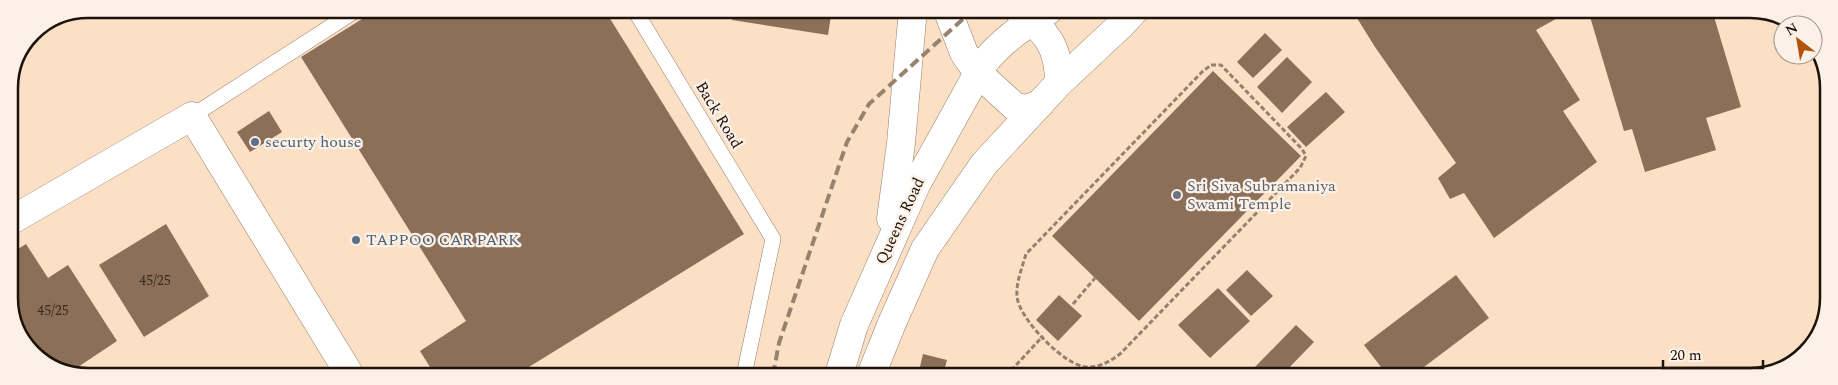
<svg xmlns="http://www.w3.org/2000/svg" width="1838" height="385" viewBox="0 0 1838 385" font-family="Spectral,serif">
  <rect width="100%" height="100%" fill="#fce0c5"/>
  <!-- building -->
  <g fill="#8b6f59">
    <polygon points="378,9 604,9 744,234 516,375 435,375 420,351 466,321 301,57"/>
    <polygon points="734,9 832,9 828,35 732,20"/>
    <polygon points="1352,10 1572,10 1536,30 1580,100 1563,111 1597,162 1494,238 1464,193 1450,199 1438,178 1456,163 1375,47"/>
    <polygon points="1588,10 1712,10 1741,107 1706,118 1716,150 1645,172 1632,129 1624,131"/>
    <polygon points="1265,33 1282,50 1253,78 1237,62"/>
    <polygon points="1287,57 1312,82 1282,113 1257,87"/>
    <polygon points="1213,71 1301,156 1139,321 1052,236"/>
    <polygon points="1326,92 1345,112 1306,147 1287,127"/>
    <polygon points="269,111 282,132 250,152 237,132"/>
    <polygon points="166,224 209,296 144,337 99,265"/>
    <polygon points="26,244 48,278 68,265 117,341 69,373 32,353 10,313 10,306 16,303 10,294 10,254"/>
    <polygon points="1247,270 1273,296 1251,316 1226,290"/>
    <polygon points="1456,275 1489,318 1412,376 1388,376 1364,345"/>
    <polygon points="1218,288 1250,321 1210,358 1178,325"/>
    <polygon points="1059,295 1082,316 1058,341 1036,320"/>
    <polygon points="1296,325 1314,342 1281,376 1264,376 1255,367"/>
    <polygon points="923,354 947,360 943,375 918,375"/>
  </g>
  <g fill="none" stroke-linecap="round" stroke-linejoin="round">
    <defs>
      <g id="lane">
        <polyline points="634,9 773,239 744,375"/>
        <polyline points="192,116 358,9"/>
      </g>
      <polyline id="street" points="10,221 192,116 350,375"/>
      <g id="primary">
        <polyline points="947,9 964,53 978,73 1014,106 1025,109 1039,105"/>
        <path d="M1018 10C1046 31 1059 46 1059 83"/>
      </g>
      <g id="highway">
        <polyline points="891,219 901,143 913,9"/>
        <path d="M839 375 854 325 916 185 983 64C1003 39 1023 27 1049 10"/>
        <polyline points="871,375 892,323 925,249 984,164 1059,83 1122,24 1135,10"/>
      </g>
    </defs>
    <!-- lane casing -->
    <use href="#lane" stroke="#977e65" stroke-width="16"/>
    <!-- street casing -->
    <use href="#street" stroke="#977e65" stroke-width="29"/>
    <!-- primary casing -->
    <use href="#primary" stroke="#977e65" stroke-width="29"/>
    <!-- highway casing -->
    <use href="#highway" stroke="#977e65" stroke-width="29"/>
    <!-- path -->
    <g stroke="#95816e" stroke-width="3" stroke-dasharray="5 2.5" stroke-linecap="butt">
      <path d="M1211 65H1221L1302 149 1306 156 1300 168 1120 354C1110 361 1101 367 1088 367 1066 368 1018 318 1017 296 1016 282 1022 268 1026 254L1202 72Z"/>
      <polyline points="1073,304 1095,278"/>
      <polyline points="1006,376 1043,336"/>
    </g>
    <!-- lane -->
    <use href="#lane" stroke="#fff" stroke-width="15"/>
    <!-- street -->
    <use href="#street" stroke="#fff" stroke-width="28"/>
    <!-- primary -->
    <use href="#primary" stroke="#fff" stroke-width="28"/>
    <!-- highway -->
    <use href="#highway" stroke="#fff" stroke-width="28"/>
    <!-- rail -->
    <polyline stroke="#96826f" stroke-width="4" stroke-dasharray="10 5" stroke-linecap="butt" points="773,375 779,343 847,142 869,104 973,10"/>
  </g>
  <!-- markers -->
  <g fill="#5c6f8a" stroke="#fcf1e6" stroke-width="2">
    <circle cx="255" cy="142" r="5"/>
    <circle cx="356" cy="240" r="5"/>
  </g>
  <circle fill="#6b7280" stroke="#fcf1e6" stroke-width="2" cx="1177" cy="195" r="5"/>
  <g text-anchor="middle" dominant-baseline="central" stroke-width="4.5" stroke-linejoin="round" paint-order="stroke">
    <!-- number labels -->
    <g font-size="14" fill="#382a1d">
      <text x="155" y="280">45/25</text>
      <text x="53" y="310">45/25</text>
    </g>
    <!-- street labels -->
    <g font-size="16" fill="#1d1309" stroke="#fcf1e6">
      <text transform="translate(719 115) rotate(59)">Back Road</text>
      <text transform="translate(900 221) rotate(-65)">Queens Road</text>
    </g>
    <!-- service labels -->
    <g font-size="16" fill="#4e5e75" stroke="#fcf1e6" text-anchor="start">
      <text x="265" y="142">securty house</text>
      <text x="366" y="240">TAPPOO CAR PARK</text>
    </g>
    <!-- worship labels -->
    <g font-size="16" fill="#5b616d" stroke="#fcf1e6" text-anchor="start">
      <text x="1187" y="186">Sri Siva Subramaniya<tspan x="1187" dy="18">Swami Temple</tspan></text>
    </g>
  </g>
  <!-- crop -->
  <path d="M0 0H1838V385H0ZM88 18H1750A70 70 0 0 1 1820 88V298A70 70 0 0 1 1750 368H88A70 70 0 0 1 18 298V88A70 70 0 0 1 88 18Z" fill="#fcf1e6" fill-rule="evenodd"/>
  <path fill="none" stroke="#1d1309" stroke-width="2.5" d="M88 18H1750A70 70 0 0 1 1820 88V298A70 70 0 0 1 1750 368H88A70 70 0 0 1 18 298V88A70 70 0 0 1 88 18Z"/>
  <!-- north arrow -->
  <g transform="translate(1798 40) rotate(329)"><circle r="24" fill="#fcf1e6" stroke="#a3988e"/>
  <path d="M0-4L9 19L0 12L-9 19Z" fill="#b2520c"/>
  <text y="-8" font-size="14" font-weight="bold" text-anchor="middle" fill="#1d1309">N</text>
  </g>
  <!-- scale -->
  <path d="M1663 360v8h100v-8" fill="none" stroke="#1d1309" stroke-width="2.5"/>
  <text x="1670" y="360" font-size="15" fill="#1d1309" stroke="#fcf1e6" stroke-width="4" paint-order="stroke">20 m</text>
</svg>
